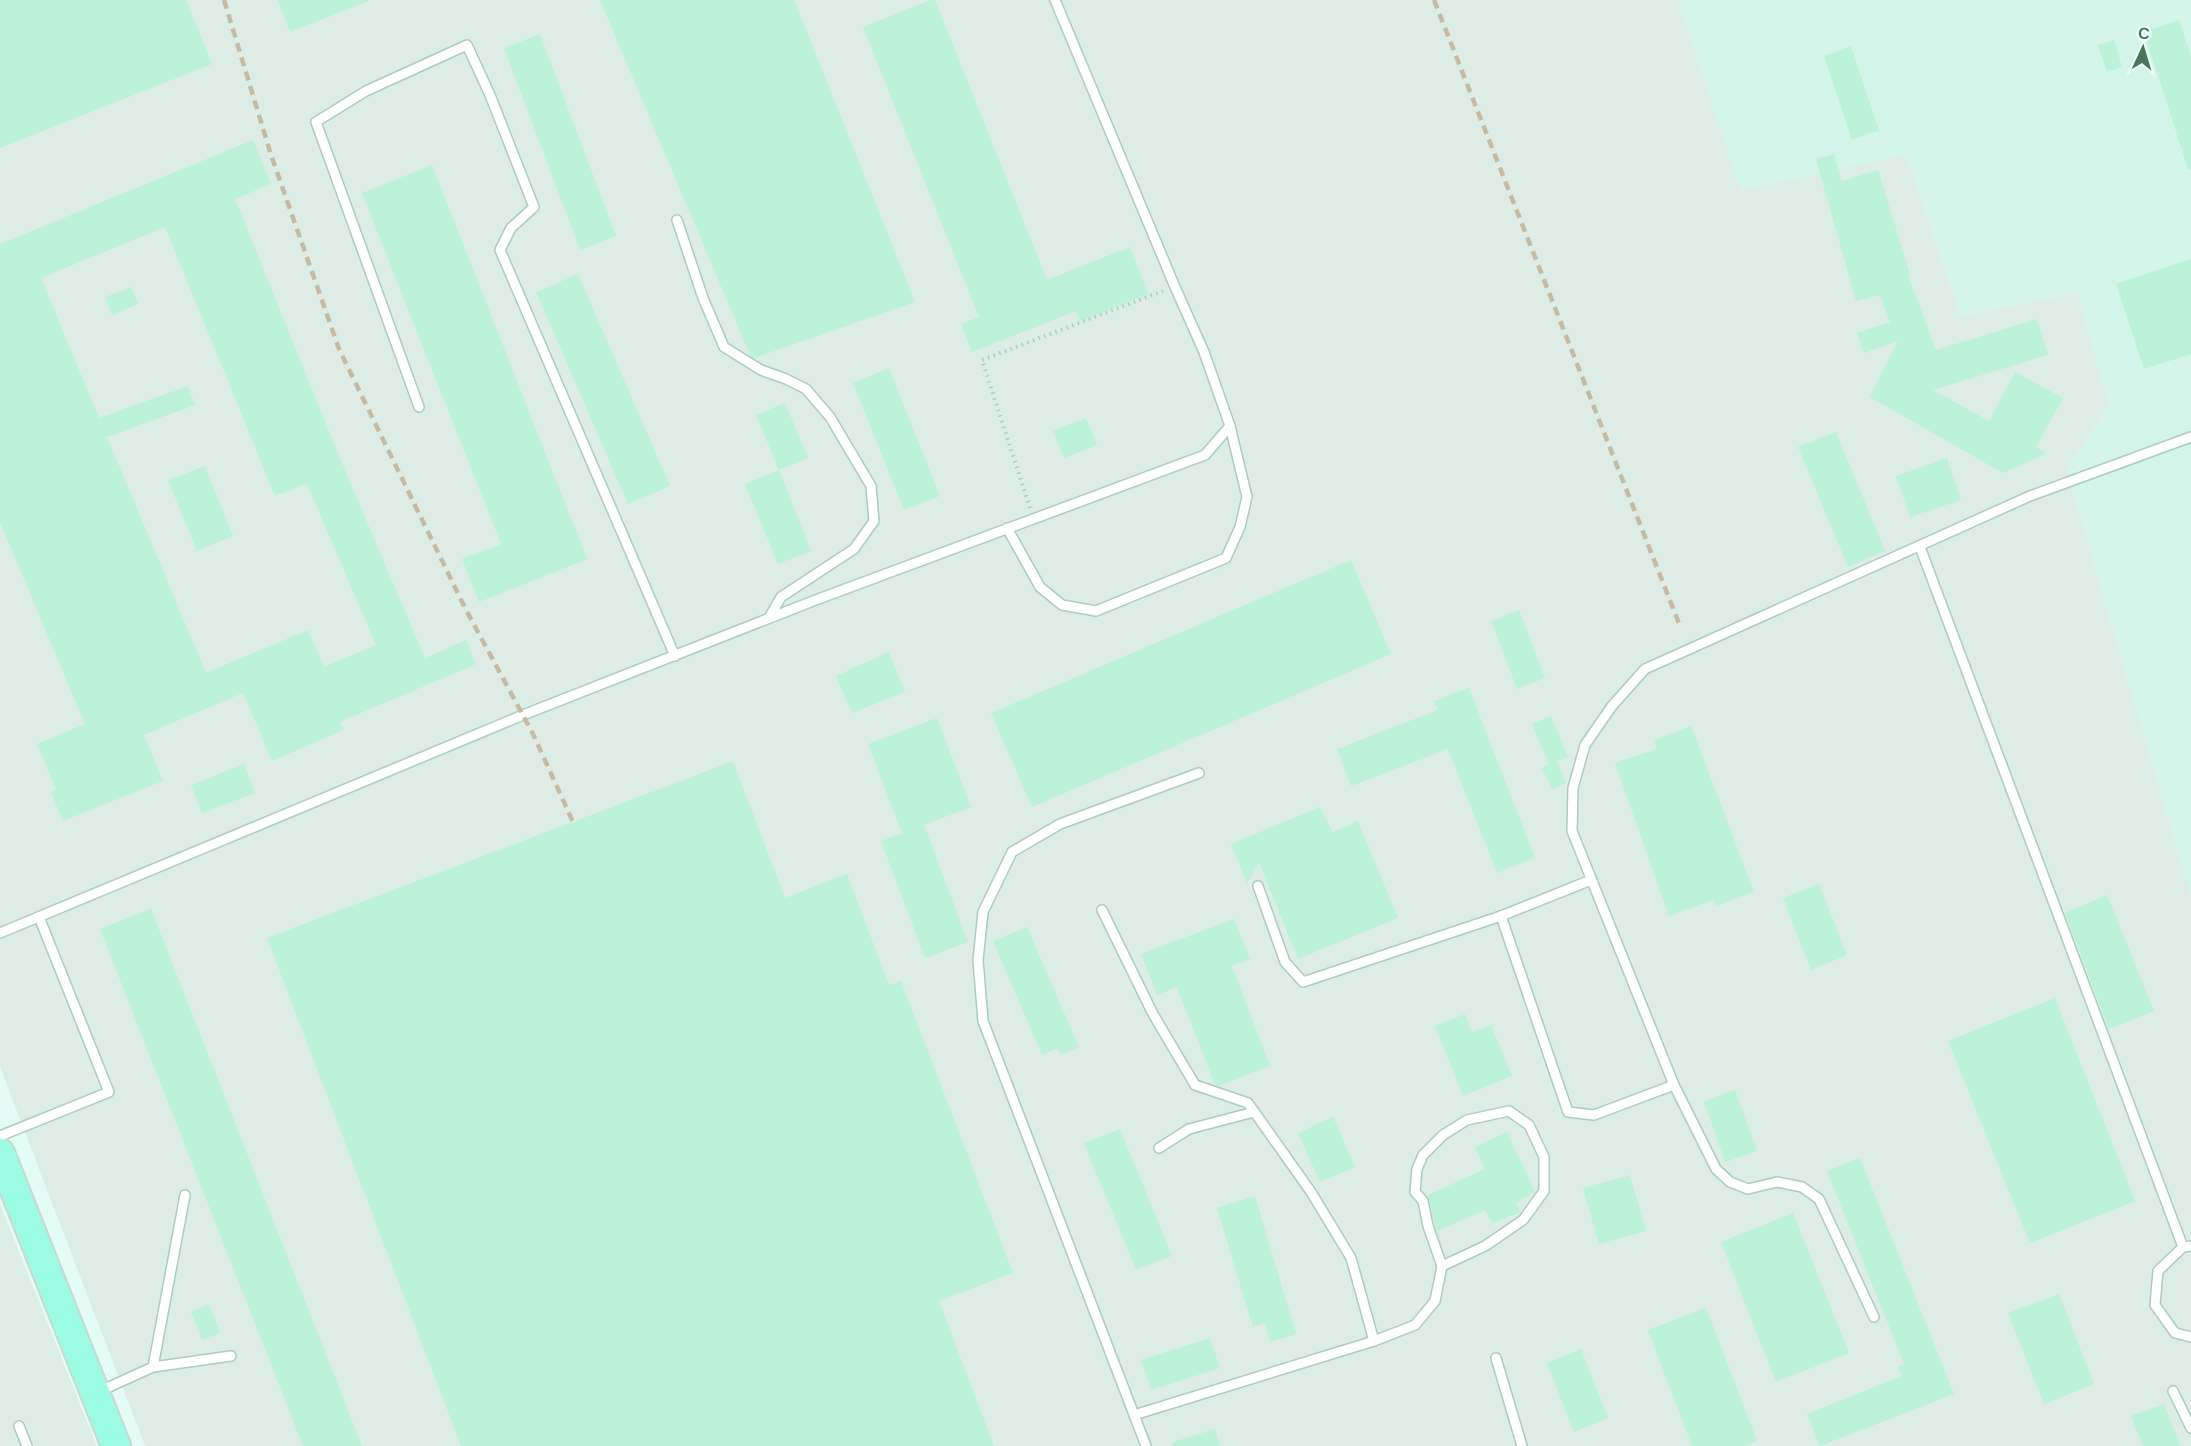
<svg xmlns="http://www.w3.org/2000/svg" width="2191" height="1446" viewBox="0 0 2191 1446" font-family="Helvetica,sans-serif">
  <rect width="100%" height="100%" fill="#e4fcf6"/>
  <!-- residential -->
  <polygon fill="#d2f4e9" points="1678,0 2191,0 2191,895 2067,471 2109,404 2077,292 1961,316 1906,154 1741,191"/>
  <!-- industrial -->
  <g fill="#deece6">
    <polygon points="0,0 1678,0 1741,190 1906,154 1961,316 2077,292 2109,404 2067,471 2191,895 2191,1446 145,1446 0,1067"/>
    <polygon points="0,1204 97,1446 0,1446"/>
  </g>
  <!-- building -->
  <g fill="#bbf2d8" fill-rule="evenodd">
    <polygon points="0,0 186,0 212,64 0,148"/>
    <polygon points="278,0 369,0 369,1 290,32"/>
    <polygon points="600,0 794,0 915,302 754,358 750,355"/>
    <polygon points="931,0 935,0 1047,280 1130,247 1148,294 1080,321 1076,311 972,352 961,324 979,317 863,27"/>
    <polygon points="2179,20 2191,57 2191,169 2188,169 2144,32"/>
    <polygon points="540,34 616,236 580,250 504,48"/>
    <polygon points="2114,40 2122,67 2107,72 2098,45"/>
    <polygon points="1851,46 1879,130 1852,140 1824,56"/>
    <path d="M253 140 271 184 235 199 344 468 425 658 466 640 476 664 340 722 343 730 272 761 243 693 144 735 163 781 63 821 51 792 56 790 37 744 85 724 0 522V244ZM165 227 275 496 307 484 376 645 324 667 308 630 206 673 107 437 195 405 188 386 99 418 41 278Z"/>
    <polygon points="1834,154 1842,181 1878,170 1910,274 1908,275 1936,350 2037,319 2048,355 1933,390 1989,421 2015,372 2063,398 2036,447 2047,453 2003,473 1870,397 1898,341 1864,353 1857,333 1890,322 1880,295 1856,301 1816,159"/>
    <polygon points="432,165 587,559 479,602 462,559 501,544 362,193"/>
    <polygon points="2191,259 2191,354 2144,369 2116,284"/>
    <polygon points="578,274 670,486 628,504 536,292"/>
    <polygon points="131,287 138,304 112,315 105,297"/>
    <polygon points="889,368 940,496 904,510 853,383"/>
    <polygon points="785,403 808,458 779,470 756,415"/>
    <polygon points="1086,418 1097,445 1064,458 1053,431"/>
    <polygon points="1836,432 1885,551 1848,567 1798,447"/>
    <polygon points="1947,458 1961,500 1910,517 1896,476"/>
    <polygon points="205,466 233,536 197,551 168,480"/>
    <polygon points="779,470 811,551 778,564 745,484"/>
    <polygon points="1351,560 1391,654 1032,807 991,713"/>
    <polygon points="1519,610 1545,678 1517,689 1491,621"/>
    <polygon points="889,652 905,692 852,713 836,676"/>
    <polygon points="1469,688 1535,858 1497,873 1448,749 1351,786 1337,749 1438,710 1434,701"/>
    <polygon points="1551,716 1568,757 1557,761 1566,783 1552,789 1542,768 1549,764 1532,724"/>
    <polygon points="937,718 971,807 924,825 968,942 925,958 881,841 902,833 868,744"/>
    <polygon points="1691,726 1754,892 1716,906 1714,900 1669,916 1615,763 1657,749 1654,740"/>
    <polygon points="733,761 785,898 847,874 889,985 901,981 1013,1273 939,1301 994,1446 461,1446 267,938"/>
    <polygon points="244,764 255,793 202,813 191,785"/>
    <polygon points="1320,807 1333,832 1358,821 1398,918 1298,959 1259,863 1247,883 1231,844"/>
    <polygon points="1819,884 1847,955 1811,970 1783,898"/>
    <polygon points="2107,895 2154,1011 2109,1029 2065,913"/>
    <polygon points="151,909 362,1446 303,1446 100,929"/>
    <polygon points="1234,919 1250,959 1232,966 1270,1066 1218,1086 1215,1085 1177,987 1157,995 1141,954"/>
    <polygon points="1027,927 1079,1047 1061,1055 1058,1048 1042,1055 993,941"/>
    <polygon points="2055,998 2135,1201 2030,1243 1948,1041"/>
    <polygon points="1465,1014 1472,1032 1491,1025 1512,1076 1463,1096 1435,1026"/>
    <polygon points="1735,1090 1757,1151 1725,1162 1704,1101"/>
    <polygon points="1333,1117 1355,1167 1320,1182 1298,1133"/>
    <polygon points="1120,1129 1172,1256 1136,1270 1084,1143"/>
    <polygon points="1507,1132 1535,1192 1516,1203 1520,1212 1492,1224 1485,1210 1437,1231 1428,1195 1485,1169 1475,1147"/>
    <polygon points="1860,1158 1954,1394 1820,1446 1807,1414 1902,1376 1898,1367 1904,1364 1827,1171"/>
    <polygon points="1630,1175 1646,1231 1599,1244 1583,1188"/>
    <polygon points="1255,1196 1296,1334 1270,1342 1265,1323 1253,1327 1217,1208"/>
    <polygon points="1793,1213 1849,1353 1776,1382 1721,1242"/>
    <polygon points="2059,1294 2094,1384 2044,1404 2008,1313"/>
    <polygon points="209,1304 220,1333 202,1340 191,1312"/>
    <polygon points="1706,1308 1757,1441 1745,1446 1692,1446 1648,1330"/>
    <polygon points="1210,1338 1220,1368 1151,1390 1141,1360"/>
    <polygon points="1581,1349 1608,1418 1574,1432 1547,1363"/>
    <polygon points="2164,1404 2180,1446 2143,1446 2131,1416"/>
    <polygon points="1215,1429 1220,1446 1173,1446 1172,1442"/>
  </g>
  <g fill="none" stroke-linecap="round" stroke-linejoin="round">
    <defs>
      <g id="lane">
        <polyline points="677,220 703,298 724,347 761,370 786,379 806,389 830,417 871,486 874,521 854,549 781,597 769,618"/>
        <polyline points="419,407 316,122 366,91 467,45 490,95 534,207 511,228 500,250 675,656"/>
        <polyline points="1007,528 1040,587 1062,605 1096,611 1226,558 1240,527 1247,497 1230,426"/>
        <polyline points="1920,547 2183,1247"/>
        <polyline points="1258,886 1285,962 1303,982 1501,916 1591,880"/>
        <polyline points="1102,910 1153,1014 1195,1085 1248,1103 1311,1192 1351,1258 1374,1341"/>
        <polyline points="1501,916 1568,1112 1594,1115 1674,1085"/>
        <polyline points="0,933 523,715 813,601 1205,455 1230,426 1204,352 1175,287 1055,0"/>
        <polyline points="0,1136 109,1092 39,917"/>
        <polyline points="1159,1148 1189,1129 1254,1112"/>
        <polyline points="2191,1246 2183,1247 2158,1271 2155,1305 2175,1333 2191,1337"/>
        <polyline points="1874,1317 1819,1199 1802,1187 1777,1182 1748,1189 1730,1182 1716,1169 1674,1085 1572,831 1573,788 1585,745 1612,706 1645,669 2030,496 2191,437"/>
        <polyline points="1496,1358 1522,1446"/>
        <polyline points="153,1367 185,1195"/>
        <polyline points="2173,1391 2191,1428"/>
        <polyline points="98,1392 153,1367 231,1356"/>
        <polyline points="1134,1415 1374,1341 1415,1325 1435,1301 1442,1266 1428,1226 1423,1201 1415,1192 1417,1169 1423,1155 1443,1135 1467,1120 1509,1111 1529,1125 1544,1157 1544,1191 1523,1220 1485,1246 1442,1266"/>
        <polyline points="19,1426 27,1446"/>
        <polyline points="1146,1446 983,1021 978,960 983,912 1012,852 1060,824 1199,773"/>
      </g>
      <polyline id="primary" points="0,1153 116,1446"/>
    </defs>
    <!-- lane casing -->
    <use href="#lane" stroke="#aacebe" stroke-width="12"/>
    <!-- primary casing -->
    <use href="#primary" stroke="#ccd8d2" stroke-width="32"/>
    <!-- path -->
    <polyline stroke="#9ed7bb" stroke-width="4" stroke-dasharray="1.5 4.5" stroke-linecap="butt" points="1030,508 982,360 1163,291"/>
    <!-- lane -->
    <use href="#lane" stroke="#fff" stroke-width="9"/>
    <!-- primary -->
    <use href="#primary" stroke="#9cfce3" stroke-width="28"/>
    <!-- rail -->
    <g stroke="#c6baa2" stroke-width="4.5" stroke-dasharray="9 6" stroke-linecap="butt">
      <polyline points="224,0 271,155 339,349 465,608 533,734 573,822"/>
      <polyline points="1434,0 1680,626"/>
    </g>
  </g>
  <!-- north arrow -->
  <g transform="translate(2143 48) rotate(4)" stroke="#eafff9" stroke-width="4.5" paint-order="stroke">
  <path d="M0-4.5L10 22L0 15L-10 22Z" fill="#49755e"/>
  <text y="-9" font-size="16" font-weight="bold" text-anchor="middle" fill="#49755e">С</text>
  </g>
</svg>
